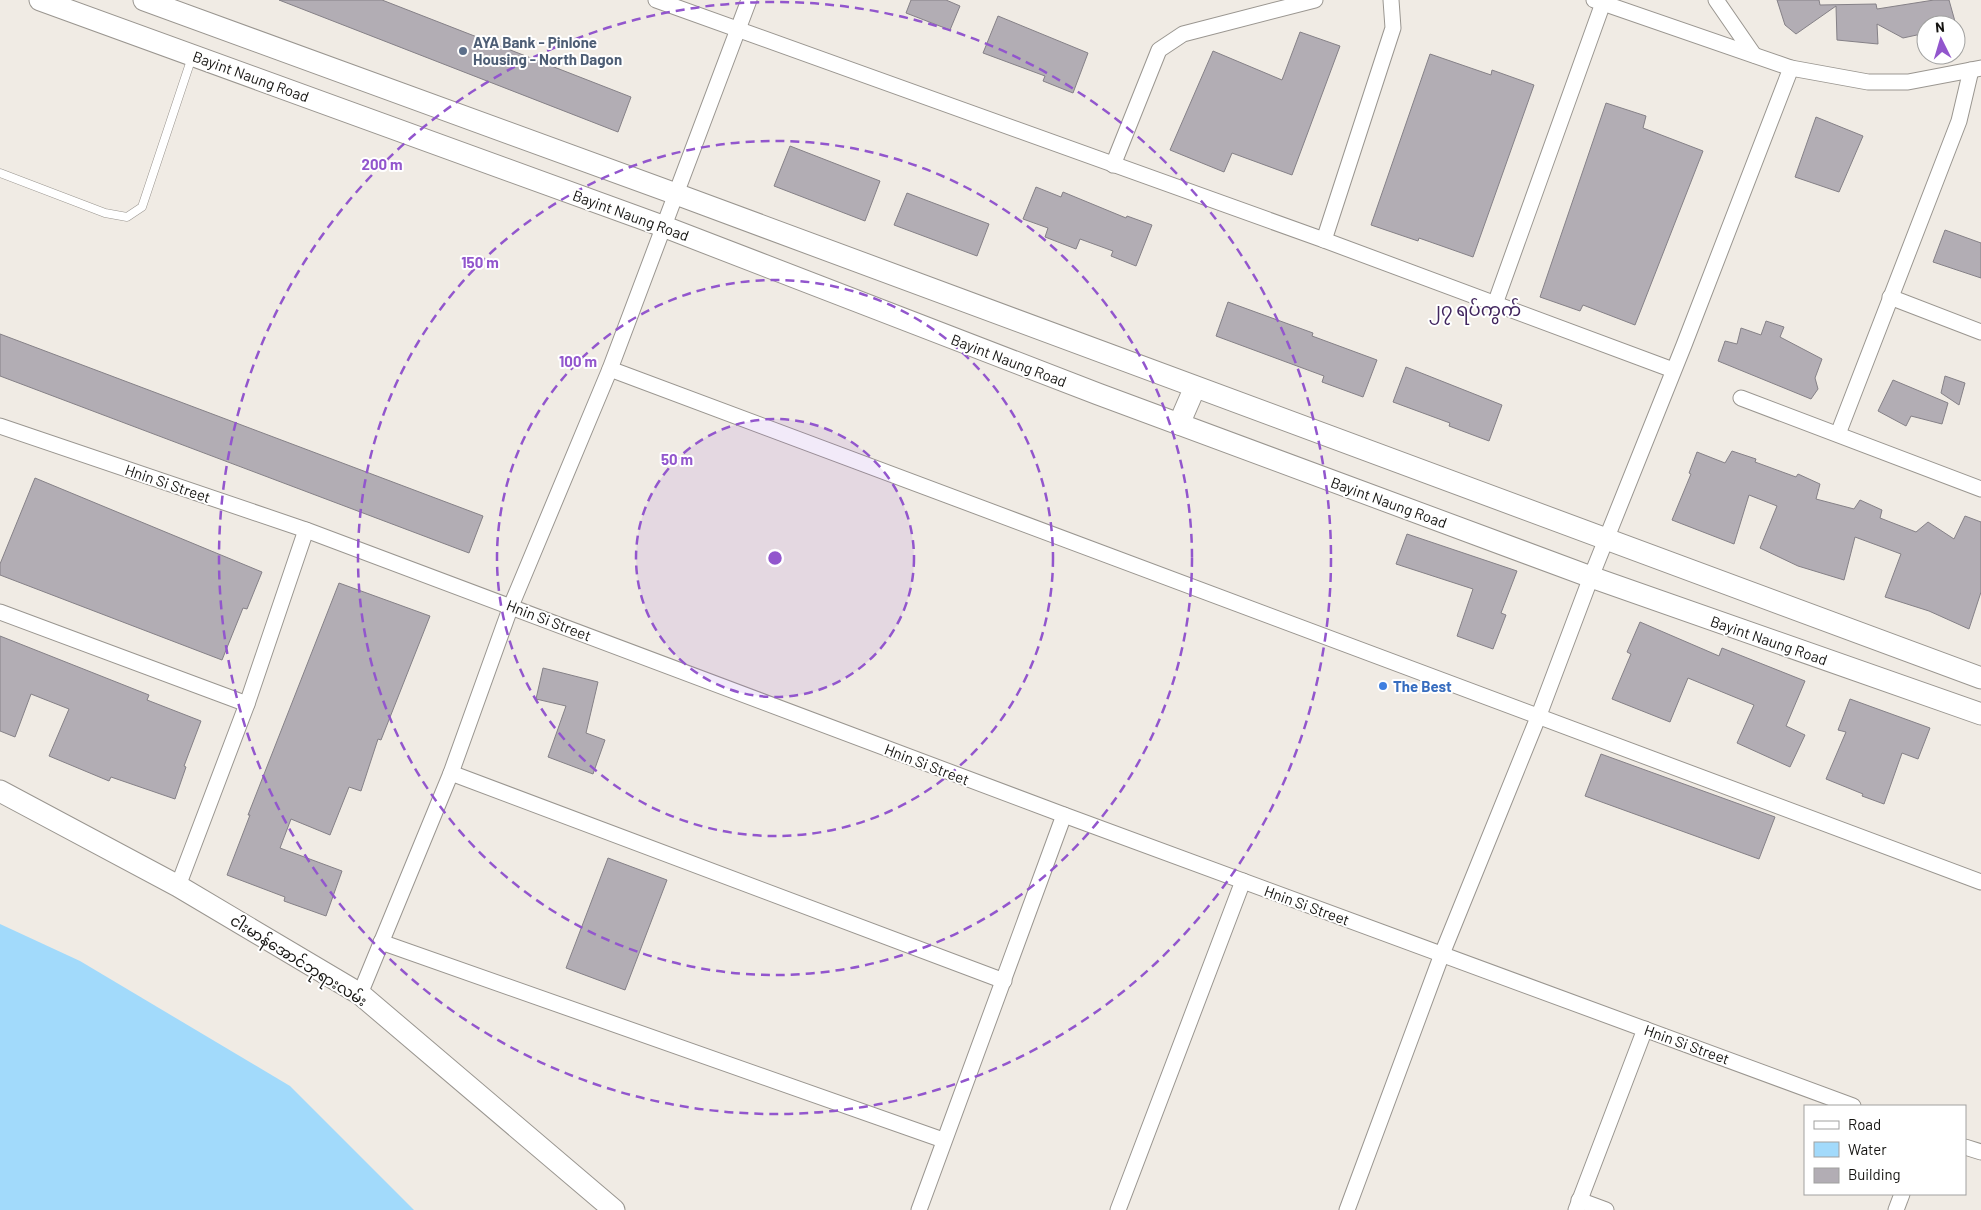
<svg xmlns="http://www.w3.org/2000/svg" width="1981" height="1210" viewBox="0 0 1981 1210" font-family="Barlow,'Noto Sans Myanmar',sans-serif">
  <rect width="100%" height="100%" fill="#f0ebe4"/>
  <!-- water -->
  <polygon fill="#a2dafb" points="0,924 80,961 290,1086 414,1210 0,1210"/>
  <!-- building -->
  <g fill="#b2adb4" stroke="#858187">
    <polygon points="279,0 382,0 631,97 618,132"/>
    <polygon points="911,0 946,0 960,6 950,30 906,13"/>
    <polygon points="1777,0 1819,0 1820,5 1876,4 1877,9 1934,0 1949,0 1956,25 1926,25 1926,33 1903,38 1877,24 1878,44 1837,40 1836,6 1796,34 1785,25"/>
    <polygon points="998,16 1088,53 1073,93 1043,81 1045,76 983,53"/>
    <polygon points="1300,32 1340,46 1292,175 1232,153 1224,172 1170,150 1213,51 1282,80"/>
    <polygon points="1430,54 1491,75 1492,70 1534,85 1473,257 1419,238 1418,241 1371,225"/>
    <polygon points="1606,103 1646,116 1643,128 1703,151 1635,325 1583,305 1580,311 1540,297"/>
    <polygon points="1816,117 1863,136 1839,192 1795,177"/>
    <polygon points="790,146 880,181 865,221 774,186"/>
    <polygon points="1036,187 1061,197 1063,192 1126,218 1127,216 1152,225 1136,266 1111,256 1113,251 1080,239 1076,249 1045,237 1048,228 1023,219"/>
    <polygon points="907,193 989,224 977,256 894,225"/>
    <polygon points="1945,230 1981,243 1981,278 1933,262"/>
    <polygon points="1228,302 1313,333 1312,336 1377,360 1363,397 1322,382 1324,376 1216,336"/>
    <polygon points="1766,321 1784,327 1780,337 1822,359 1815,378 1818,389 1811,399 1718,361 1725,341 1737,344 1741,328 1761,335"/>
    <polygon points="0,334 483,516 469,553 0,376"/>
    <polygon points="1406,367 1502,405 1489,441 1449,426 1450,423 1393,402"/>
    <polygon points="1945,376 1965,383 1959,405 1941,393"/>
    <polygon points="1893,380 1948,403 1942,424 1911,416 1906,426 1878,411"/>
    <polygon points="1732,451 1756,459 1755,462 1796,477 1798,474 1820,484 1816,499 1854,509 1860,500 1882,510 1880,518 1916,532 1928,522 1954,539 1965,516 1981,522 1981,592 1969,629 1929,611 1885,597 1901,554 1855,537 1844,580 1798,566 1760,548 1777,506 1749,495 1734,544 1672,520 1691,474 1689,473 1697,452 1725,463"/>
    <polygon points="35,478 262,572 247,609 243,608 222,660 0,575 0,564"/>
    <polygon points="1407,534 1517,571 1501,613 1506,615 1493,649 1457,636 1473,589 1396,564"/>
    <polygon points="339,583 430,616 381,740 378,739 361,791 349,787 330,835 291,819 280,848 342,871 326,916 284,901 285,897 227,875 250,815 248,815"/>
    <polygon points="1640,622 1719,656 1722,648 1805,681 1786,726 1805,735 1790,767 1737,743 1754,705 1688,678 1670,722 1612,699 1631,654 1627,652"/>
    <polygon points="0,636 149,695 147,700 201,721 184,766 186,767 175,799 111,777 109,781 49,756 69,709 31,694 15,737 0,731"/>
    <polygon points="543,668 598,682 586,733 605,740 593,774 548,757 566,706 536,699"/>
    <polygon points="1850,699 1930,728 1918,759 1902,753 1884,804 1862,796 1863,794 1826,779 1846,732 1838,730"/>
    <polygon points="1601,754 1775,817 1759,859 1585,796"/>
    <polygon points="608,858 667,880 625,990 566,968"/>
  </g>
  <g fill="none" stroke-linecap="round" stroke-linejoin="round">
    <defs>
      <polyline id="lane" points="0,173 105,213 127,217 142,207 192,57"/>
      <g id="street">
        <polyline points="656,0 1324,240 1673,370"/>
        <polyline points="1594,0 1791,68 1868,82 1908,82 1981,68"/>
        <polyline points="1716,0 1754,55"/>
        <polyline points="1113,165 1159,50 1183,34 1315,0"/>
        <polyline points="1324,240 1393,28 1391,0"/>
        <polyline points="1890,297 1981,332"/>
        <polyline points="1495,304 1603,3"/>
        <polyline points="610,369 1981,882"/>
        <polyline points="1741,398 1981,489"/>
        <polyline points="0,426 306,530 1064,815 1853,1106"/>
        <polyline points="1838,434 1959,121 1971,70"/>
        <polyline points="0,612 247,704"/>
        <polyline points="451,773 1004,981"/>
        <polyline points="178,886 247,704 306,530"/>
        <polyline points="381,942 943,1140"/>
        <polyline points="360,994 451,773 511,606 610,369 749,0"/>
        <polyline points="1965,1147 1981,1152"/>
        <polyline points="1579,1200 1606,1210"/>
        <polyline points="919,1210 1064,815"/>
        <polyline points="1118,1210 1243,881"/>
        <polyline points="1347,1210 1442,954 1539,715 1591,577 1684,345 1791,68"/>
        <polyline points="1576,1210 1645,1029"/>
        <polyline points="1896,1210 1902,1194"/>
      </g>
      <g id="secondary">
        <polyline points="40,0 665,227 1098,394 1591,577 1981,714"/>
        <polyline points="144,0 676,194 1981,678"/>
        <polyline points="1179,424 1195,387"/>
        <polyline points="0,791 178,886 360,994 614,1210"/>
      </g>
    </defs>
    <!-- lane casing -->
    <use href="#lane" stroke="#9a9690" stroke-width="9"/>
    <!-- street casing -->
    <use href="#street" stroke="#9a9690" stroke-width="17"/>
    <!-- secondary casing -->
    <use href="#secondary" stroke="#9a9690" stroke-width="23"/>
    <!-- lane -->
    <use href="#lane" stroke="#fff" stroke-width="8"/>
    <!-- street -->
    <use href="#street" stroke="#fff" stroke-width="15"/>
    <!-- secondary -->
    <use href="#secondary" stroke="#fff" stroke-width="21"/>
  </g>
  <!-- distance rings -->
  <circle cx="775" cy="558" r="139" fill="#9256cd" fill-opacity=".12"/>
  <g fill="none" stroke="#9256cd" stroke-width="2.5" stroke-dasharray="9 6">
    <circle cx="775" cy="558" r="139"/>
    <circle cx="775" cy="558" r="278"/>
    <circle cx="775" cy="558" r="417"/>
    <circle cx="775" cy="558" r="556"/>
  </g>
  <!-- markers -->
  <circle fill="#5c6f8a" stroke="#fff" stroke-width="2" cx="463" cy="51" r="5"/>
  <circle fill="#3f7fe0" stroke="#fff" stroke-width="2" cx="1383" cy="686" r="5"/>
  <g text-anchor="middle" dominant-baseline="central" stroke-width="4" stroke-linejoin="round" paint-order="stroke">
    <!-- service labels -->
    <g font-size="15" font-weight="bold" fill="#4e5e75" stroke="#fff" text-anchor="start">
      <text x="473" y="42">AYA Bank - Pinlone<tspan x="473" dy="17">Housing - North Dagon</tspan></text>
    </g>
    <!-- street labels -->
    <g font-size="15" fill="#151411" stroke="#fff">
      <text transform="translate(251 76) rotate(20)">Bayint Naung Road</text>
      <text transform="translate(631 215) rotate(20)">Bayint Naung Road</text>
      <text transform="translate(1009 360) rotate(21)">Bayint Naung Road</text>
      <text transform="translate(168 483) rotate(19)">Hnin Si Street</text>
      <text transform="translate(1389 502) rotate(20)">Bayint Naung Road</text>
      <text transform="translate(549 620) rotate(21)">Hnin Si Street</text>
      <text transform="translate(1769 640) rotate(19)">Bayint Naung Road</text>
      <text transform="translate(927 764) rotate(21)">Hnin Si Street</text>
      <text transform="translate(1307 905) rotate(20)">Hnin Si Street</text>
      <text transform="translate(299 960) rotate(32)">ငါးမာန်အောင်ဘုရားလမ်း</text>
      <text transform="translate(1687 1044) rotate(20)">Hnin Si Street</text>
    </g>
    <!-- shop labels -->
    <g font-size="15" font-weight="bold" fill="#366cbe" stroke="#fff" text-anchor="start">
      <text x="1393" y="686">The Best</text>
    </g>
    <!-- quarter labels -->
    <g font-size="18" fill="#41255e" stroke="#fff">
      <text x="1475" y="309">၂၇ ရပ်ကွက်</text>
    </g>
  </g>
  <circle cx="775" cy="558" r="8" fill="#9256cd" stroke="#fff" stroke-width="2.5"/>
  <g font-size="15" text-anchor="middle" font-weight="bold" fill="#9256cd" stroke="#fff" stroke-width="4" stroke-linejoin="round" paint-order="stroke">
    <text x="382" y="170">200 m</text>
    <text x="480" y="268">150 m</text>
    <text x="578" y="367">100 m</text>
    <text x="677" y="465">50 m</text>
  </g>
  <!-- legend -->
  <rect x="1804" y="1105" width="162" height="90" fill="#ffffff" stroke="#a1a1a0"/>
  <rect x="1814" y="1121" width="25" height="8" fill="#ffffff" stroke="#a1a1a0"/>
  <text x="1848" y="1130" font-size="15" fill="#151411">Road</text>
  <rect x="1814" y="1142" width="25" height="15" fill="#a2dafb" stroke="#a1a1a0"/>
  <text x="1848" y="1155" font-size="15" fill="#151411">Water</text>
  <rect x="1814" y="1168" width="25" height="15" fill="#b2adb4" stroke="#a1a1a0"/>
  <text x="1848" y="1180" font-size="15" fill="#151411">Building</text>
  <!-- north arrow -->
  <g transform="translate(1941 40) rotate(355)"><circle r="24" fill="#ffffff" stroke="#a1a1a0"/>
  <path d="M0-4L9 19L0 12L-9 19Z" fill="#9256cd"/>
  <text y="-8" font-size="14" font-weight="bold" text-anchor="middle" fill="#151411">N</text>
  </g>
</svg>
